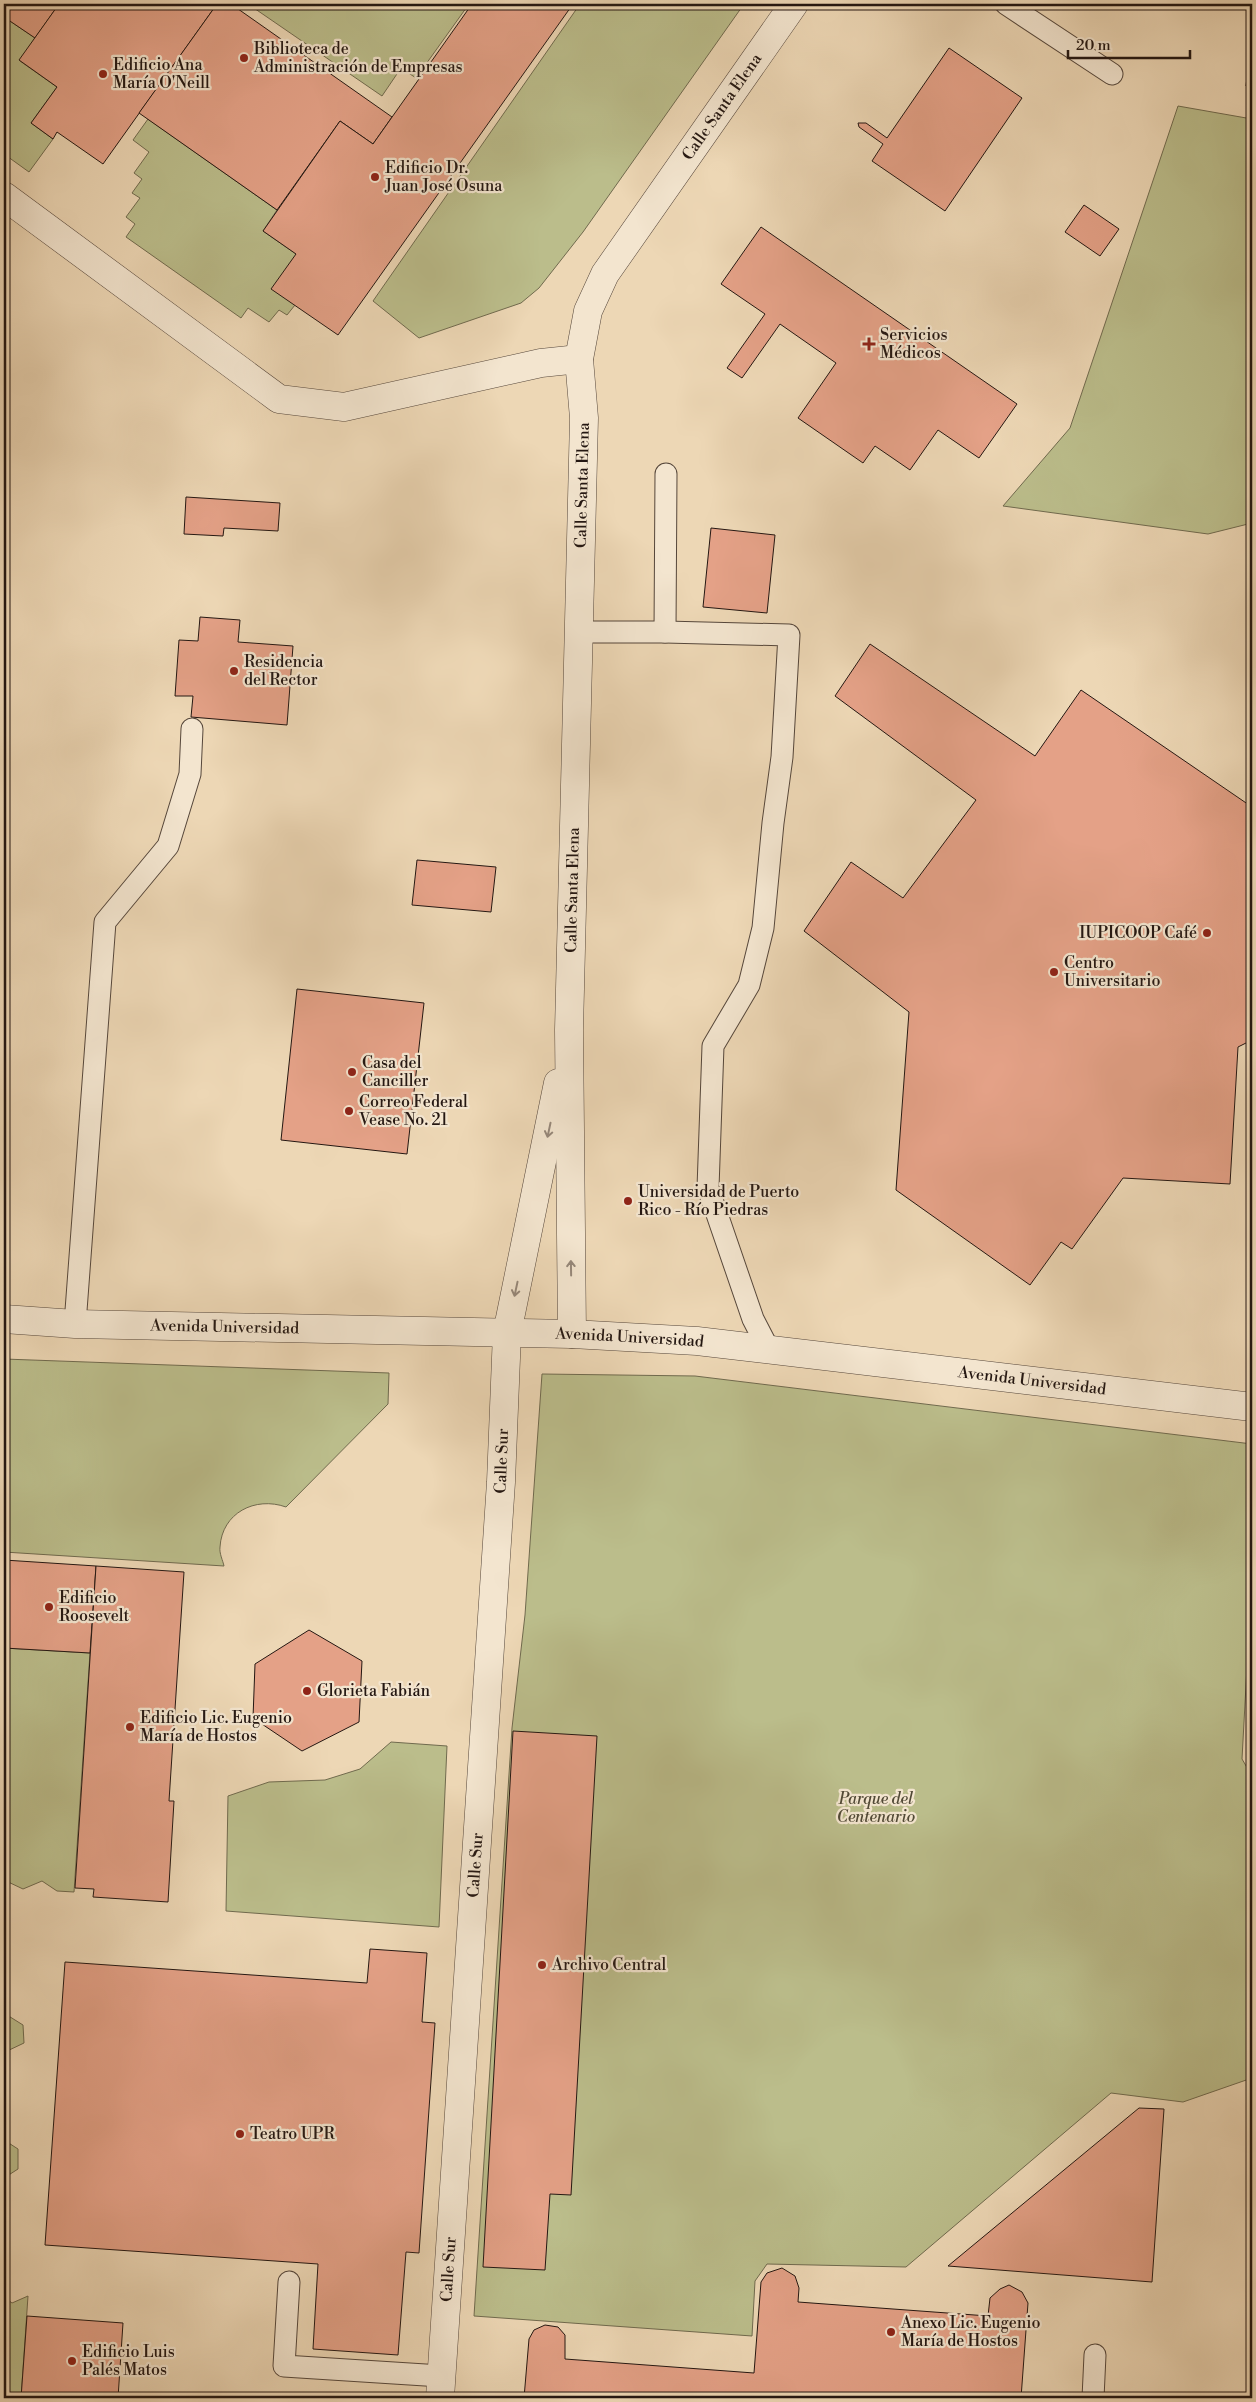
<svg xmlns="http://www.w3.org/2000/svg" width="1256" height="2402" viewBox="0 0 1256 2402" font-family="'Libre Bodoni',serif">
  <rect width="100%" height="100%" fill="#edd7b5"/>
  <filter id="stains"><feTurbulence type="fractalNoise" baseFrequency=".004" numOctaves="4"/><feColorMatrix values="0 0 0 0 .2 0 0 0 0 .09 0 0 0 0 .02 0 0 0 .5 -.17"/></filter>
  <radialGradient id="worn" r=".72"><stop offset=".6" stop-color="#630" stop-opacity="0"/><stop offset="1" stop-color="#630" stop-opacity=".3"/></radialGradient>
  <!-- green -->
  <g fill="#bbbd8b" stroke="#706a4e">
    <polygon points="248,4 469,4 416,78 401,68 382,96"/>
    <polygon points="580,4 744,4 583,232 539,288 521,303 419,338 373,301"/>
    <polygon points="4,17 35,38 20,61 57,87 31,123 53,139 29,172 4,154"/>
    <polygon points="1178,106 1252,119 1252,523 1208,534 1003,506 1070,428"/>
    <polygon points="148,119 277,210 263,231 296,254 295,305 287,315 279,310 269,322 248,308 241,318 126,237 135,224 126,217 140,198 132,193 142,179 134,173 149,152 133,140"/>
    <path d="M4 1359 389 1373 388 1404 286 1507C255 1496 222 1513 220 1547 219 1553 223 1561 224 1566L4 1552Z"/>
    <polygon points="542,1374 695,1376 1252,1444 1252,1574 1242,1759 1252,1776 1252,2078 1183,2102 1111,2093 906,2267 767,2264 755,2281 752,2336 474,2316 512,1728 525,1615"/>
    <polygon points="4,1648 90,1653 74,1892 57,1891 42,1881 23,1889 4,1880"/>
    <polygon points="391,1742 447,1746 439,1927 226,1911 228,1796 269,1782 325,1780 360,1769"/>
    <polygon points="7,2015 23,2025 24,2043 5,2052 4,2073 4,2017"/>
    <polygon points="4,2140 18,2149 18,2169 4,2178"/>
    <polygon points="28,2296 21,2398 4,2398 4,2297 12,2303"/>
  </g>
  <!-- building -->
  <g fill="#e4a187" stroke="#241712">
    <polygon points="4,4 59,4 35,38 4,17"/>
    <polygon points="59,4 217,4 103,164 57,132 53,139 31,123 57,87 19,60"/>
    <polygon points="217,4 231,4 392,117 373,144 340,121 277,210 139,113"/>
    <polygon points="472,4 573,4 338,335 271,289 296,254 263,231 340,121 373,144"/>
    <polygon points="1252,33 1252,87 1246,86"/>
    <polygon points="949,48 1022,98 945,211 872,161 883,144 859,127 858,123 866,123 887,138"/>
    <polygon points="1084,205 1119,229 1100,256 1065,232"/>
    <polygon points="761,227 1017,404 979,458 938,430 910,470 875,446 863,463 798,418 836,363 780,324 742,378 727,368 765,314 721,284"/>
    <polygon points="186,497 280,503 278,531 224,528 223,536 184,534"/>
    <polygon points="711,528 775,535 767,613 703,607"/>
    <polygon points="200,617 240,620 238,642 293,646 287,725 191,717 193,696 175,696 179,640 198,641"/>
    <polygon points="870,644 1035,756 1081,690 1252,807 1252,1040 1238,1047 1230,1184 1123,1178 1072,1249 1061,1242 1030,1285 896,1190 909,1012 804,931 851,862 903,898 976,800 835,696"/>
    <polygon points="417,860 496,867 491,912 412,905"/>
    <polygon points="297,989 424,1003 407,1154 281,1140"/>
    <polygon points="4,1560 96,1566 90,1653 4,1648"/>
    <polygon points="96,1566 184,1572 169,1801 174,1801 168,1902 93,1897 94,1889 75,1888"/>
    <polygon points="309,1630 362,1661 359,1722 302,1751 253,1718 255,1664"/>
    <polygon points="513,1731 597,1736 571,2195 550,2194 545,2270 483,2267"/>
    <polygon points="370,1949 427,1953 422,2022 435,2023 419,2253 406,2252 398,2355 313,2349 318,2264 45,2245 65,1962 367,1983"/>
    <polygon points="1139,2108 1164,2109 1152,2282 948,2266"/>
    <polygon points="782,2268 795,2276 799,2288 798,2302 988,2316 990,2298 1000,2289 1009,2285 1022,2292 1028,2303 1021,2398 524,2398 529,2339 534,2330 545,2325 558,2327 565,2335 565,2359 754,2373 761,2282 767,2273"/>
    <polygon points="27,2316 123,2323 118,2398 21,2398"/>
  </g>
  <g fill="none" stroke-linecap="round" stroke-linejoin="round">
    <defs>
      <g id="lane">
        <polyline points="1006,4 1112,74"/>
        <polyline points="579,632 665,632 789,635 782,757 773,823 763,928 749,985 713,1046 708,1188 753,1319 769,1350"/>
        <polyline points="665,632 666,474"/>
        <polyline points="75,1324 105,922 168,846 190,774 192,729"/>
        <polyline points="289,2282 284,2366 441,2376"/>
        <polyline points="1093,2398 1095,2355"/>
      </g>
      <g id="street">
        <polyline points="4,196 279,399 344,407 541,363 579,359"/>
        <path id="s1" d="M4 1319 75 1324 572 1334 697 1341 1252 1407"/>
        <path id="s2" d="M572 1334 569 1030 584 418 579 359 588 311 605 274 794 4"/>
        <path id="s3" d="M440 2398 501 1482 507 1333 558 1083"/>
      </g>
    </defs>
    <!-- lane casing -->
    <use href="#lane" stroke="#56473b" stroke-width="23"/>
    <!-- street casing -->
    <use href="#street" stroke="#56473b" stroke-width="29"/>
    <!-- lane -->
    <use href="#lane" stroke="#f3e5cf" stroke-width="21"/>
    <!-- street -->
    <use href="#street" stroke="#f3e5cf" stroke-width="28"/>
  </g>
  <!-- one-way arrows -->
  <defs><path id="oneway-shaft" d="M-6 0H5M1.5-3L5.5 0L1.5 3" fill="none" stroke-width="1.6" stroke-linecap="round" stroke-linejoin="round" transform="scale(1.25)"/></defs>
  <g stroke="#96887a">
    <use href="#oneway-shaft" transform="translate(549 1130) rotate(102)"/>
    <use href="#oneway-shaft" transform="translate(571 1268) rotate(-91)"/>
    <use href="#oneway-shaft" transform="translate(516 1289) rotate(102)"/>
  </g>
  <!-- markers -->
  <g fill="#8f2418" stroke="#f3e5cf" stroke-width="2">
    <circle cx="244" cy="58" r="5"/>
    <circle cx="103" cy="74" r="5"/>
    <circle cx="375" cy="177" r="5"/>
    <path d="M866.5 336.5h5v5h5v5h-5v5h-5v-5h-5v-5h5z"/>
    <circle cx="234" cy="671" r="5"/>
    <circle cx="1207" cy="933" r="5"/>
    <circle cx="1054" cy="972" r="5"/>
    <circle cx="352" cy="1072" r="5"/>
    <circle cx="349" cy="1111" r="5"/>
    <circle cx="628" cy="1201" r="5"/>
    <circle cx="49" cy="1607" r="5"/>
    <circle cx="307" cy="1691" r="5"/>
    <circle cx="130" cy="1727" r="5"/>
    <circle cx="542" cy="1965" r="5"/>
    <circle cx="240" cy="2134" r="5"/>
    <circle cx="891" cy="2332" r="5"/>
    <circle cx="72" cy="2361" r="5"/>
  </g>
  <g text-anchor="middle" dominant-baseline="central" stroke-width="4.5" stroke-linejoin="round" paint-order="stroke">
    <!-- poi labels -->
    <g font-size="16" fill="#241712" stroke="#f3e5cf" text-anchor="start">
      <text x="254" y="49">Biblioteca de<tspan x="254" dy="18">Administración de Empresas</tspan></text>
      <text x="113" y="65">Edificio Ana<tspan x="113" dy="18">María O'Neill</tspan></text>
      <text x="385" y="168">Edificio Dr.<tspan x="385" dy="18">Juan José Osuna</tspan></text>
      <text x="880" y="335">Servicios<tspan x="880" dy="18">Médicos</tspan></text>
      <text x="244" y="662">Residencia<tspan x="244" dy="18">del Rector</tspan></text>
      <text x="1197" y="933" text-anchor="end">IUPICOOP Café</text>
      <text x="1064" y="963">Centro<tspan x="1064" dy="18">Universitario</tspan></text>
      <text x="362" y="1063">Casa del<tspan x="362" dy="18">Canciller</tspan></text>
      <text x="359" y="1102">Correo Federal<tspan x="359" dy="18">Vease No. 21</tspan></text>
      <text x="638" y="1192">Universidad de Puerto<tspan x="638" dy="18">Rico - Río Piedras</tspan></text>
      <text x="59" y="1598">Edificio<tspan x="59" dy="18">Roosevelt</tspan></text>
      <text x="317" y="1691">Glorieta Fabián</text>
      <text x="140" y="1718">Edificio Lic. Eugenio<tspan x="140" dy="18">María de Hostos</tspan></text>
      <text x="552" y="1965">Archivo Central</text>
      <text x="250" y="2134">Teatro UPR</text>
      <text x="901" y="2323">Anexo Lic. Eugenio<tspan x="901" dy="18">María de Hostos</tspan></text>
      <text x="82" y="2352">Edificio Luis<tspan x="82" dy="18">Palés Matos</tspan></text>
    </g>
    <!-- street labels -->
    <g font-size="16" fill="#241712" stroke="#f3e5cf">
      <text stroke="none"><textPath href="#s2" startOffset="1269">Calle Santa Elena</textPath></text>
      <text stroke="none"><textPath href="#s2" startOffset="849">Calle Santa Elena</textPath></text>
      <text stroke="none"><textPath href="#s2" startOffset="444">Calle Santa Elena</textPath></text>
      <text stroke="none"><textPath href="#s1" startOffset="221">Avenida Universidad</textPath></text>
      <text stroke="none"><textPath href="#s1" startOffset="626">Avenida Universidad</textPath></text>
      <text stroke="none"><textPath href="#s1" startOffset="1031">Avenida Universidad</textPath></text>
      <text stroke="none"><textPath href="#s3" startOffset="939">Calle Sur</textPath></text>
      <text stroke="none"><textPath href="#s3" startOffset="534">Calle Sur</textPath></text>
      <text stroke="none"><textPath href="#s3" startOffset="129">Calle Sur</textPath></text>
    </g>
    <!-- park labels -->
    <g font-size="16" font-style="italic" fill="#514936" stroke="#f3e5cf">
      <text x="876" y="1799">Parque del<tspan x="876" dy="18">Centenario</tspan></text>
    </g>
  </g>
  <!-- margin -->
  <rect width="1256" height="2402" fill="none" stroke="#edd7b5" stroke-width="20"/>
  <rect x="5" y="5" width="1246" height="2392" fill="none" stroke="#241712" stroke-width="2.5"/>
  <rect x="10" y="10" width="1236" height="2382" fill="none" stroke="#241712"/>
  <!-- scale -->
  <path d="M1068 50v8h122v-8" fill="none" stroke="#241712" stroke-width="2.5"/>
  <text x="1076" y="50" font-size="15" fill="#241712" stroke="#f3e5cf" stroke-width="4" paint-order="stroke">20 m</text>
  <rect width="100%" height="100%" filter="url(#stains)"/>
  <rect width="100%" height="100%" fill="url(#worn)"/>
</svg>
